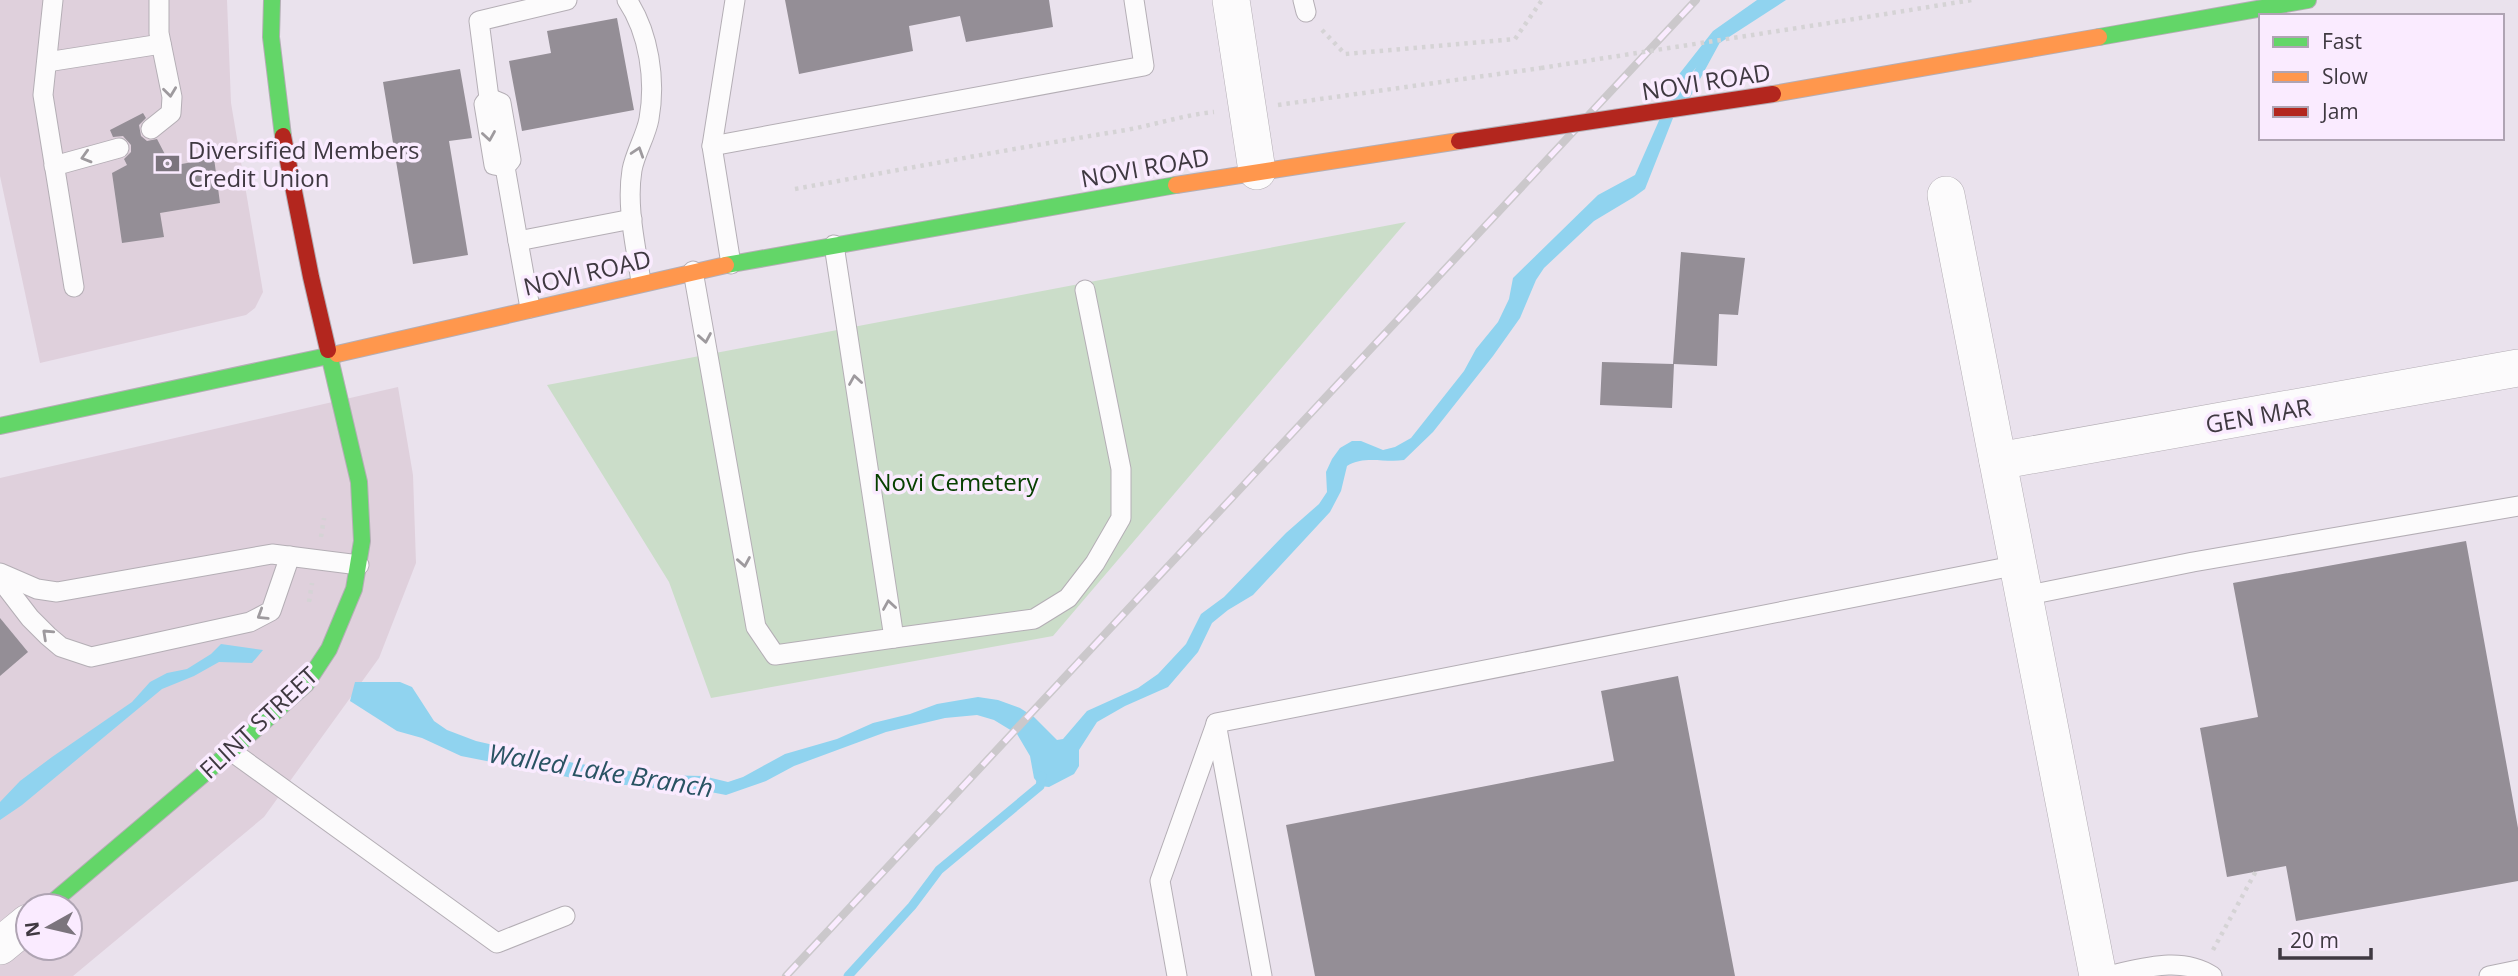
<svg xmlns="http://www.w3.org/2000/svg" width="2518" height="976" viewBox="0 0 2518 976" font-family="'Open Sans',sans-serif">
  <rect width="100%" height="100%" fill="#eae2ed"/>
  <!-- commercial -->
  <g fill="#dfd0dc" fill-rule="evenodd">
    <polygon points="0,0 227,0 231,103 263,292 255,308 246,315 40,363 0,176"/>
    <path d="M398 387 413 475 416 563 379 658 264 817 73 976H0V478ZM28 906H70V948H28Z"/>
  </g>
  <!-- green -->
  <polygon fill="#cbddc9" points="1406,222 1053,636 711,698 669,582 547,385"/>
  <!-- water -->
  <g fill="#90d3ef">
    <path d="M1757 0H1786L1712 48 1690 75 1645 189 1634 197 1594 221 1544 268 1536 280 1520 318 1493 356 1433 432 1404 460C1385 463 1364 455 1347 466L1341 491 1330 512 1253 595 1228 610 1212 623 1198 652 1168 687 1125 706 1097 722 1079 750V766L1074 774 1049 787 1040 786 1034 778 1030 756 1017 734 994 720 977 715 945 718 886 732 794 766 766 781 726 795 700 790 654 788 588 781 461 756 422 738 397 731 350 701 355 682H400L412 687 434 721 447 730 476 741 574 763 655 775 703 776 728 782 743 777 785 754 837 739 873 723 910 714 937 704 978 697 998 700 1020 708 1034 717 1057 740 1063 739 1087 711 1138 688 1158 674 1186 644 1201 614 1224 597 1286 533 1319 504 1327 492 1326 472 1332 459 1340 448 1352 441H1361L1383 450 1395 447 1411 438 1464 371 1476 349 1498 322 1509 299 1513 278 1598 195 1635 175 1680 73 1713 31Z"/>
    <polygon points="221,644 263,650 252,663 219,662 194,676 162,689 22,805 0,820 0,802 20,781 52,757 132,702 150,682 167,673 187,669 211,654"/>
  </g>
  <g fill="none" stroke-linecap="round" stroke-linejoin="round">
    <!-- stream -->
    <g stroke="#90d3ef" stroke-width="9">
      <polyline points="1685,97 1715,42"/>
      <polyline points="848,976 912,906 939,870 1040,786 1042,776"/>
    </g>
  </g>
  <!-- building -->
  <g fill="#948e96">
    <polygon points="785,0 1049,0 1053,27 966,42 960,16 909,26 913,51 799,74"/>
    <polygon points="617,18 634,110 522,131 509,61 551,53 547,31"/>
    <polygon points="460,69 472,138 449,141 468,255 413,264 383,82"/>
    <polygon points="143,113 146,118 139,125 141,136 147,141 157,139 171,166 214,158 220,203 160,213 164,237 122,243 112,173 127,165 124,159 131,152 131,145 123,136 113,137 110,130"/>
    <polygon points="1681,252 1745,258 1738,315 1719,314 1717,366 1674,364 1672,408 1600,405 1602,362 1673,364"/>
    <polygon points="2466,541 2518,828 2518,881 2296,921 2286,866 2227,877 2200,728 2258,717 2233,583"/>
    <polygon points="0,618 28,652 0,676"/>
    <polygon points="1678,676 1735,976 1315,976 1286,825 1614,761 1601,691"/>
  </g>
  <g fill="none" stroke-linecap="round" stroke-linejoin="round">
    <defs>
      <g id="lane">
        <polyline points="53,0 43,95 74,287"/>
        <path d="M627 0C649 33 656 80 649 119 646 136 635 153 632 170 626 207 636 246 641 282"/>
        <polyline points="1303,0 1306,12"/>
        <polyline points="47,62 161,44"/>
        <polyline points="489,98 501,103 511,160 505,167 518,241"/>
        <polyline points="151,129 171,113 172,97 159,33 159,0"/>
        <polyline points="712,146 1144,66 1134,0"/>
        <polyline points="54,166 119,148"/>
        <polyline points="505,167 494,165 484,104 489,98 479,21 567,0"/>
        <polyline points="731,264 712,146 735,0"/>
        <polyline points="693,271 756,627 775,655 894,638 834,245"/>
        <polyline points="530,308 518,241 632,219"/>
        <polyline points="0,573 37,589 57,592 272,554 359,565"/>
        <polyline points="0,579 30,618 48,636 61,647 91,657 250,622 271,611 290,556"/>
        <polyline points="2024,596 2193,562 2518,506"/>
        <polyline points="894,638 1034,619 1068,598 1095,563 1121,518 1121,469 1085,290"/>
        <polyline points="231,751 497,943 565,916"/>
        <polyline points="1177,976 1160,881 1216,724"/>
        <polyline points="1262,976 1216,723 2018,565"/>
        <path d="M2106 976C2141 969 2180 955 2212 976"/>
        <polyline points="2489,976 2518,970"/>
      </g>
      <g id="street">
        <polyline points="1231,0 1257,171"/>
        <polyline points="1946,195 2098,976"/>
        <polyline points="1998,461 2518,368"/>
        <polyline points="0,946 28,923"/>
      </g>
      <g id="fast">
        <polyline points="272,0 271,37 283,136"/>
        <polyline points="2099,37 2308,0"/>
        <polyline points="726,265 1176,185"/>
        <polyline points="0,426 337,354"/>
        <polyline points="48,906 231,751 306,684 329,649 354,589 362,541 359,482 328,350"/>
      </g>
      <g id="slow">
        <polyline points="1773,94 2099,37"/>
        <polyline points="1176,185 1459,141"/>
        <polyline points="337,354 726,265"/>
      </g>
      <polyline id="jam" points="283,136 311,277 328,350"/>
    </defs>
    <!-- lane casing -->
    <use href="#lane" stroke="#b4aeb5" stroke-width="21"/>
    <!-- street casing -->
    <use href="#street" stroke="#b4aeb5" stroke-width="38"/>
    <!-- fast casing -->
    <use href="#fast" stroke="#b4aeb5" stroke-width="18"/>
    <!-- slow casing -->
    <use href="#slow" stroke="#b4aeb5" stroke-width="18"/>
    <!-- jam casing -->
    <use href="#jam" stroke="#b4aeb5" stroke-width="18"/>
    <!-- path -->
    <g stroke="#d5d3d5" stroke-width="4.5" stroke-dasharray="3.5 5" stroke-linecap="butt">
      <polyline points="1842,21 1972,0"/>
      <polyline points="1322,30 1345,54 1515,39 1542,0"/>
      <polyline points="1278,105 1541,68"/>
      <path d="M795 189C903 169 1011 149 1120 131 1152 126 1182 115 1214 112"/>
      <polyline points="321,537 324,518"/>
      <polyline points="309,602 312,583"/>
      <polyline points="2213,950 2256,871"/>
    </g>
    <!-- lane -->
    <use href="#lane" stroke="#fcfbfc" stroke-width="19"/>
    <!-- street -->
    <use href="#street" stroke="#fcfbfc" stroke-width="37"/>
    <!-- fast -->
    <use href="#fast" stroke="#63d668" stroke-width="16"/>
    <!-- slow -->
    <use href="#slow" stroke="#ff974d" stroke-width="16"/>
    <!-- jam -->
    <use href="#jam" stroke="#b3261e" stroke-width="16"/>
    <defs>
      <polyline id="rail" points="786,976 1696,0"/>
    </defs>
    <!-- rail casing -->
    <use href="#rail" stroke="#cbc8cb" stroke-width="8"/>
    <!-- rail -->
    <use href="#rail" stroke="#faebff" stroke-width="5" stroke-dasharray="16" stroke-linecap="butt"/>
    <defs>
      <polyline id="jam-bridge" points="1459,141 1773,94"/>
    </defs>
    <!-- jam-bridge casing -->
    <use href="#jam-bridge" stroke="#b4aeb5" stroke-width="18" stroke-linecap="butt"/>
    <!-- path-bridge -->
    <polyline stroke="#d5d3d5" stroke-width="4.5" stroke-dasharray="3.5 5" stroke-linecap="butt" points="1541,68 1842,21"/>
    <!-- jam-bridge -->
    <use href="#jam-bridge" stroke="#b3261e" stroke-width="16"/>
  </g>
  <!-- one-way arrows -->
  <defs><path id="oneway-chevron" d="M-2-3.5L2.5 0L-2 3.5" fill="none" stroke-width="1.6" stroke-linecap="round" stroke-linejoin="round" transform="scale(1.75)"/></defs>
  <g stroke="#9e9a9e">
    <use href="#oneway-chevron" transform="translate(170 92) rotate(83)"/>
    <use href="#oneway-chevron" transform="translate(489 136) rotate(81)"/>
    <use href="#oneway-chevron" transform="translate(638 152) rotate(-72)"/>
    <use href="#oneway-chevron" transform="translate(86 157) rotate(164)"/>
    <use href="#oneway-chevron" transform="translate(705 338) rotate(80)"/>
    <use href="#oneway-chevron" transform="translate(855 380) rotate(-99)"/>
    <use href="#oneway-chevron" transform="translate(744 562) rotate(80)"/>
    <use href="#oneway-chevron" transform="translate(889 605) rotate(-99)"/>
    <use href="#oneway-chevron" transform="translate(262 615) rotate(148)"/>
    <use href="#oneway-chevron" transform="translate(47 634) rotate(-137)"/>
  </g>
  <!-- icons -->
  <defs>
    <symbol id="bank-bare" viewBox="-9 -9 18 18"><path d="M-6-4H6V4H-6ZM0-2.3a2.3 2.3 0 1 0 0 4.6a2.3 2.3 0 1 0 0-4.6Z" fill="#7b747d" stroke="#faebff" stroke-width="2.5" paint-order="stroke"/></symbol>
  </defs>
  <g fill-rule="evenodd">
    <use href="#bank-bare" x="150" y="146" width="35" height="35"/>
  </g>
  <g text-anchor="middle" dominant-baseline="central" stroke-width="7" stroke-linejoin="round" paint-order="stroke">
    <!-- street labels -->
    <g font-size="24" fill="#3f3941" stroke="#faebff">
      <text transform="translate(1706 81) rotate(-9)">NOVI ROAD</text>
      <text transform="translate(1145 167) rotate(-10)">NOVI ROAD</text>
      <text transform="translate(587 272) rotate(-13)">NOVI ROAD</text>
      <text transform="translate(2258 415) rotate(-10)">GEN MAR</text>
      <text transform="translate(258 722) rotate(-43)">FLINT STREET</text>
    </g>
    <!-- poi labels -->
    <g font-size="24" fill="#3f3941" stroke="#faebff" text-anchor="start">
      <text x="188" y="149">Diversified Members<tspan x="188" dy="28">Credit Union</tspan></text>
    </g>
    <!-- park labels -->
    <g font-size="24" fill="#074000" stroke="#faebff">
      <text x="956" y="481">Novi Cemetery</text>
    </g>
    <!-- water labels -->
    <g font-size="26" font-style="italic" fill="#295363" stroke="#faebff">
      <text transform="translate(601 770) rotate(9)">Walled Lake Branch</text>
    </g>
  </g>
  <!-- legend -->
  <rect x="2259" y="14" width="245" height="126" fill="#faebff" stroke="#afa4b3" stroke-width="2"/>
  <rect x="2273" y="37" width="35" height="10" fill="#63d668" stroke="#afa4b3" stroke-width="2"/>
  <text x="2322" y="49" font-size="21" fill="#3f3941">Fast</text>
  <rect x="2273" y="72" width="35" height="10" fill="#ff974d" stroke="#afa4b3" stroke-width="2"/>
  <text x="2322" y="84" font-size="21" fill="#3f3941">Slow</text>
  <rect x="2273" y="107" width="35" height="10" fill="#b3261e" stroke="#afa4b3" stroke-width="2"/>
  <text x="2322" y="119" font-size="21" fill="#3f3941">Jam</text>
  <!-- north arrow -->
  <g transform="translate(49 927) rotate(262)"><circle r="33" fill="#faebff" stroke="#afa4b3" stroke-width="2"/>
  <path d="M0-5L12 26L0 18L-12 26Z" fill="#7b747d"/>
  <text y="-10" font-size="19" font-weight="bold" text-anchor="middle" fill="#3f3941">N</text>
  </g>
  <!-- scale -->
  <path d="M2280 948v10h91v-10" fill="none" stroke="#3f3941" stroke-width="3.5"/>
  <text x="2290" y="948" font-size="21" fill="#3f3941" stroke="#faebff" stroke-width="5" paint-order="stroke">20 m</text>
</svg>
